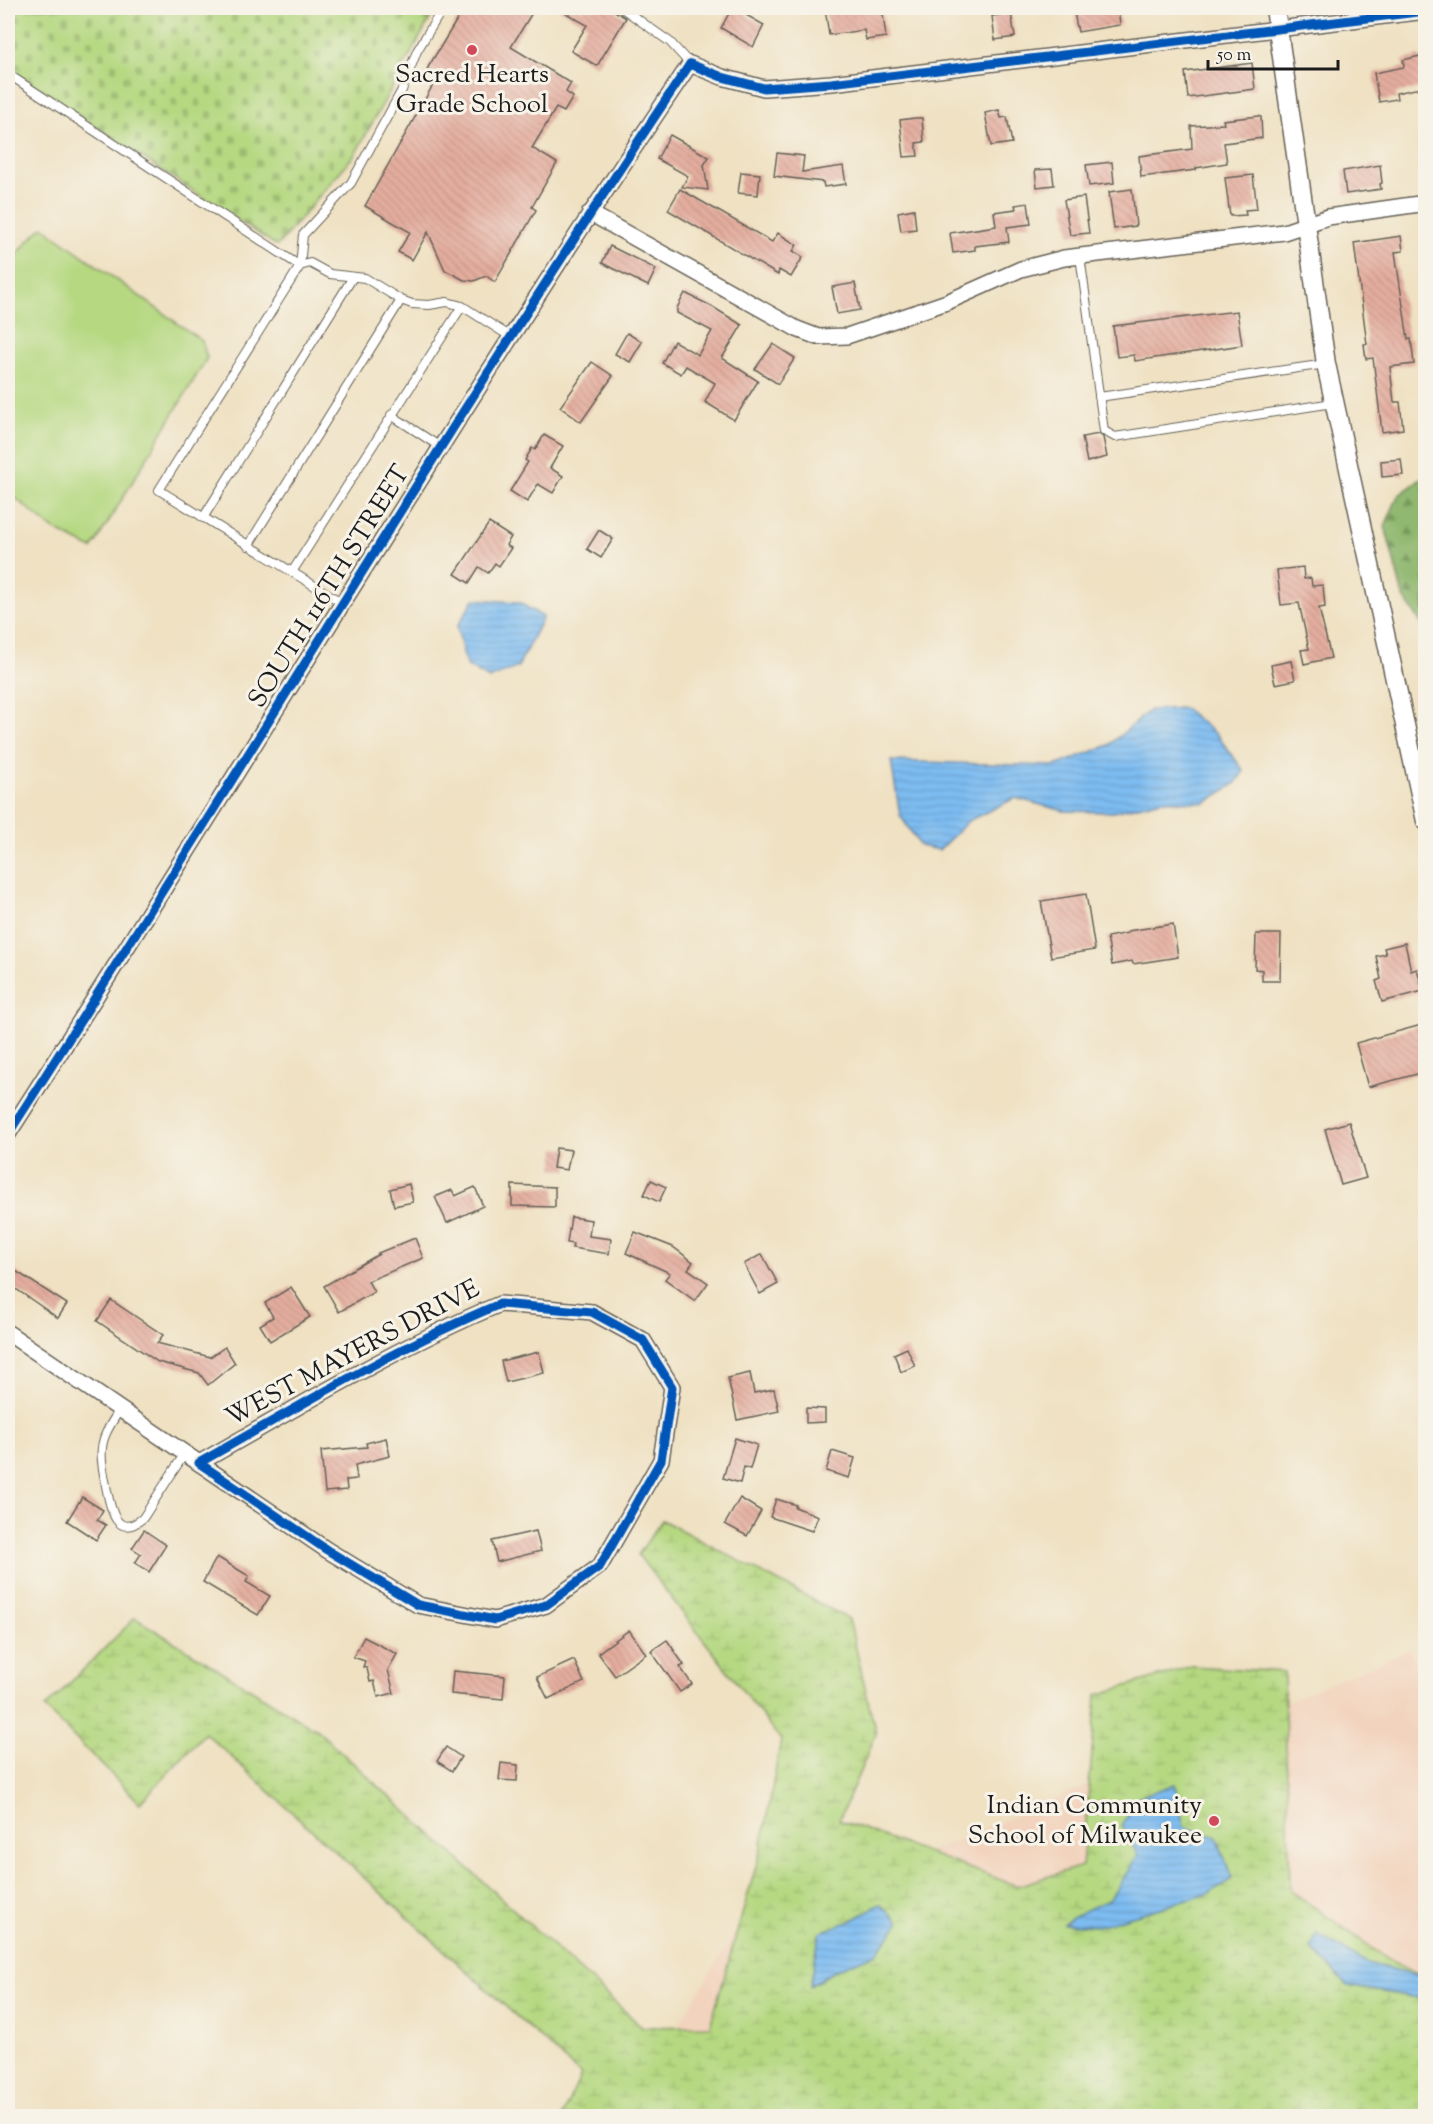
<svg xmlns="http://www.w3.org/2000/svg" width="1433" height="2124" viewBox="0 0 1433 2124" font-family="'Sorts Mill Goudy',serif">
  <defs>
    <pattern id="forest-firs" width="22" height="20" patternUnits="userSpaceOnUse" patternTransform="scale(1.5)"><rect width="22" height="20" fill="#90b86f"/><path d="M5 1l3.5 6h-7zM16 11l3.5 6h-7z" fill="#75955a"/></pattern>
    <pattern id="wetland-marsh" width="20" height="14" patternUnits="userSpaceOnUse" patternTransform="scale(1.5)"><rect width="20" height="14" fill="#b5d881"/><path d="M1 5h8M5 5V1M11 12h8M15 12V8" fill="none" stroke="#9bb96f"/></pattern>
    <pattern id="cemetery-stones" width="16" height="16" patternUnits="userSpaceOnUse" patternTransform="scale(1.5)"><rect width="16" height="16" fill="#b5d881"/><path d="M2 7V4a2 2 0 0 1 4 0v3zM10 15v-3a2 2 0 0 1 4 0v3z" fill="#9bb96f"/></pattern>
    <pattern id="water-rules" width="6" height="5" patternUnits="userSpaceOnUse" patternTransform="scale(1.5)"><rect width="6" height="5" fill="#7dbcf1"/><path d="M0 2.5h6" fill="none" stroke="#6ba1ce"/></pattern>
    <pattern id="building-back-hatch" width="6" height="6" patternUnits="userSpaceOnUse" patternTransform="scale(1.5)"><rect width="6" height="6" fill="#e4ad9f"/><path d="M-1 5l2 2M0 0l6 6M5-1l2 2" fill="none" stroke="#c39488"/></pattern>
  </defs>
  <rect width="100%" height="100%" fill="#f7f3e8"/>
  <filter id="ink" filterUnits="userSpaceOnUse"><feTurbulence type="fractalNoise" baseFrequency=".0167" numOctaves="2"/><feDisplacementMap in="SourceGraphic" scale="12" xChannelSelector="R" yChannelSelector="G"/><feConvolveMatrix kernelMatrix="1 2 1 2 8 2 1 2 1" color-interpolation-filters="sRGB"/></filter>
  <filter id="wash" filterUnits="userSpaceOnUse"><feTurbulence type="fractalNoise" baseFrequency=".008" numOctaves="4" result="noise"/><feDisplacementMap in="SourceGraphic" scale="24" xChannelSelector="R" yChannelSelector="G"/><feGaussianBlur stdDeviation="1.35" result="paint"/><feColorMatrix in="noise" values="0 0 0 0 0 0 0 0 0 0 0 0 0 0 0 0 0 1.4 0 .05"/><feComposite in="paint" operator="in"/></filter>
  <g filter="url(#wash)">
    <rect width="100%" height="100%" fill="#efe1c2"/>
    <!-- built -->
    <polygon fill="#f2d4be" points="1411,1649 1426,1708 1425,2116 622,2116 734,1934"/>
    <!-- forest -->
    <polygon fill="url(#forest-firs)" stroke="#566a46" stroke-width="1.5" points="1425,476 1425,475 1425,629 1403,596 1385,526 1398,496"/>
    <!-- wetland -->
    <polygon fill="url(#wetland-marsh)" stroke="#687a4e" stroke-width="1.5" points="662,1520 849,1619 876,1734 839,1820 1017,1886 1082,1866 1097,1695 1192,1666 1284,1672 1290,1890 1389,1960 1425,1978 1425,2116 562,2116 581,2075 205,1733 140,1803 45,1708 135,1618 317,1730 642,2027 710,2026 761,1849 781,1740 638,1555"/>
    <!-- cemetery -->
    <polygon fill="url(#cemetery-stones)" stroke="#687a4e" stroke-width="1.5" points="8,8 436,8 355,154 277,246 8,69"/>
    <!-- green -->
    <polygon fill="#b5d881" stroke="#687a4e" stroke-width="1.5" points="43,227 202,341 207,358 92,549 53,529 8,492 8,266 29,240"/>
    <!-- water -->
    <g fill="url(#water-rules)" stroke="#4c6c86" stroke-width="1.5">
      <polygon points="474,599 519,602 543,617 518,667 489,679 466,665 457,627"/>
      <polygon points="1184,708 1217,735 1244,771 1235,784 1205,803 1162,800 1113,812 1064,811 1015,798 968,821 939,850 920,846 900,815 891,761 1055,766 1109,745 1150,710"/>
      <polygon points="1175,1784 1184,1827 1217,1837 1232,1879 1208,1894 1098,1926 1064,1924 1074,1916 1110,1899 1138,1856 1122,1825 1139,1797"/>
      <polygon points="880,1904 900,1922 877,1953 834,1971 810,1986 820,1932 851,1921"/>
      <polygon points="1317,1934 1367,1963 1425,1977 1425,1999 1348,1986 1311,1948"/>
    </g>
    <g id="blocks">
      <!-- building -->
      <g fill="url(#building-back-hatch)">
        <polygon points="464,8 535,8 511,47 571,83 566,92 573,97 564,112 556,108 532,148 557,163 532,207 536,210 495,282 486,276 474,281 464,280 445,270 428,232 412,260 398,252 410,232 365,206 438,76 427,69"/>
        <polygon points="557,8 610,8 626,18 597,66 571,51 587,25"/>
        <polygon points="732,8 751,8 746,15 764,25 753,47 721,28"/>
        <polygon points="825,8 849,8 850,10 882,8 886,37 866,40 864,30 829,35"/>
        <polygon points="1073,8 1118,8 1120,25 1078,32"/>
        <polygon points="1011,13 1015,37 995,40 992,16"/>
        <polygon points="1420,56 1425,87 1396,93 1397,99 1379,102 1374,73 1404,67 1403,60"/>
        <polygon points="1252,63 1255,89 1188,98 1185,72"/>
        <polygon points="999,110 1001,118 1007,117 1012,143 991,146 985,113"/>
        <polygon points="1259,116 1261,117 1262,138 1224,143 1227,163 1196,168 1196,170 1141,177 1139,156 1192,149 1191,126 1224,124 1223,120"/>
        <polygon points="915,118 922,118 924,142 916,143 918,156 904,157 900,120"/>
        <polygon points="670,135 709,157 704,165 708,190 682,187 688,176 657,159"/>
        <polygon points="777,153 804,156 802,172 843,166 846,184 824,187 823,182 774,176"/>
        <polygon points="1112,162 1114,183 1089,186 1086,165"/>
        <polygon points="1380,165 1382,183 1380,184 1381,189 1346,194 1343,171"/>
        <polygon points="1052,169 1054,185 1037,187 1035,170"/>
        <polygon points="741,172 760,174 758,195 738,193"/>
        <polygon points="1253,175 1257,209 1245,210 1246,215 1230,216 1225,178"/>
        <polygon points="680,189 772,242 778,233 797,245 793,251 803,257 791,277 779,270 778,275 668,210"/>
        <polygon points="1132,189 1136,226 1114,229 1109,192"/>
        <polygon points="1084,197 1089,233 1070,235 1064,200"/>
        <polygon points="1028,203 1031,224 1007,227 1009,242 975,246 975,250 953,253 950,233 996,226 994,212 1016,209 1015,205"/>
        <polygon points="914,209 916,229 901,231 898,212"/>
        <polygon points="1401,236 1403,251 1395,252 1408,339 1411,339 1414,364 1390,367 1394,402 1400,402 1403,429 1382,432 1373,358 1366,359 1364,344 1367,344 1354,243"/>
        <polygon points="610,246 656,269 648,286 602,263"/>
        <polygon points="855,283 860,310 837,314 832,287"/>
        <polygon points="685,293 711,306 742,325 722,358 758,381 734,420 705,402 715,383 686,366 681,374 662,363 674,341 698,355 712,331 677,313 677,308"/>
        <polygon points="1237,311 1242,345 1135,361 1134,355 1117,357 1113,326"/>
        <polygon points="627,333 642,342 630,362 615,354"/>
        <polygon points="773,344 795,358 778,384 755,369"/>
        <polygon points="592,362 613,376 581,422 560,407"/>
        <polygon points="1099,434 1103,437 1107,457 1087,462 1082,437"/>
        <polygon points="544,435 563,446 550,468 563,476 553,493 538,484 527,502 510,491 528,462 525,460 532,448 535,450"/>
        <polygon points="1401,459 1403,475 1382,477 1381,461"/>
        <polygon points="489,523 511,537 506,545 511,548 499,566 495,563 488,573 479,567 469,583 455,574"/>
        <polygon points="599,530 613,539 601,558 587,549"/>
        <polygon points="1303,567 1304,579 1311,578 1312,586 1323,585 1325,607 1319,608 1331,658 1304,664 1301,650 1309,649 1299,603 1281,605 1277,570"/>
        <polygon points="1291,661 1295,680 1275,684 1271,665"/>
        <polygon points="1086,894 1095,950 1051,957 1041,901"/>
        <polygon points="1173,924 1178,957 1133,964 1132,961 1112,965 1107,937 1128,933 1128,931"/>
        <polygon points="1256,934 1281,934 1280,981 1262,981 1262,970 1255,969"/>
        <polygon points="1405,943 1411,971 1417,969 1423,991 1382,1002 1376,981 1381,979 1376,956 1386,954 1384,948"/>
        <polygon points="1425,1024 1425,1072 1368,1087 1356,1043"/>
        <polygon points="1349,1122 1366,1178 1341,1185 1325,1129"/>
        <polygon points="556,1148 571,1150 567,1170 553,1168"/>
        <polygon points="651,1180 666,1187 659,1202 644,1195"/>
        <polygon points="409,1184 413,1202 394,1206 390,1189"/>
        <polygon points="512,1185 555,1187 555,1207 512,1206"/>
        <polygon points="475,1187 483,1206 447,1223 435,1197 452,1190 455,1196"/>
        <polygon points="571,1217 591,1220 589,1236 611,1239 609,1254 572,1248 573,1244 567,1243"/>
        <polygon points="635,1232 673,1247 693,1262 688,1269 708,1283 695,1301 665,1279 670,1273 626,1253"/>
        <polygon points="415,1238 423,1258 368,1281 374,1292 339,1312 324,1286 379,1254 378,1253"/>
        <polygon points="762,1254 778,1284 760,1294 744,1264"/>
        <polygon points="8,1266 67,1304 58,1318 16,1289 8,1302"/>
        <polygon points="291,1287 310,1317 270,1341 260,1325 273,1317 265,1303"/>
        <polygon points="111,1300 163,1335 157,1343 210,1357 225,1347 235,1363 208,1385 199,1373 158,1362 97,1321"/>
        <polygon points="907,1348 915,1366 901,1372 894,1354"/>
        <polygon points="539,1352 544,1373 506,1382 501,1361"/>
        <polygon points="750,1373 754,1393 774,1389 779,1411 737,1420 728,1378"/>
        <polygon points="806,1408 825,1409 825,1422 806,1423"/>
        <polygon points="386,1438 390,1456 355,1465 357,1479 346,1480 347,1490 325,1492 321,1451 367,1447 366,1443"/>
        <polygon points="735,1438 757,1445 750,1469 744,1467 740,1483 723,1478"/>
        <polygon points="832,1451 855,1458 849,1478 826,1471"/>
        <polygon points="82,1497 103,1510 97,1520 106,1525 96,1540 67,1521"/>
        <polygon points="740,1498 761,1511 747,1536 725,1524"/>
        <polygon points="776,1499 796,1505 795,1507 818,1516 812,1531 770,1517"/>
        <polygon points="144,1530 166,1545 149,1572 135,1563 141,1554 132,1548"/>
        <polygon points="536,1531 541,1551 497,1562 492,1541"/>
        <polygon points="217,1557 249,1576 246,1582 270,1596 258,1615 203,1582"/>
        <polygon points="629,1630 646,1654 615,1676 598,1653"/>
        <polygon points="364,1637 397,1654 388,1670 394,1693 378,1697 374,1681 370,1682 367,1668 363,1667 365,1661 353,1657"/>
        <polygon points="667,1640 684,1665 680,1667 692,1684 680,1692 651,1651"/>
        <polygon points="574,1660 584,1682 548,1699 537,1677"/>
        <polygon points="453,1671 505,1676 503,1699 451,1694"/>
        <polygon points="446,1747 461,1757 452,1771 437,1761"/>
        <polygon points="501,1763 518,1765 517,1781 499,1780"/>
      </g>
    </g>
  </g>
  <g filter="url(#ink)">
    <use href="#blocks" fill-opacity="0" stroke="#666156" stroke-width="1.5"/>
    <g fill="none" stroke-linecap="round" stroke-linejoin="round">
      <defs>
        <g id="service">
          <polyline points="622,8 670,42 690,64"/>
          <polyline points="8,74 300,266 303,235 351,183 402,90 417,51 443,8"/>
          <polyline points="1080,256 1104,431 1115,437 1333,403"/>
          <polyline points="1099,397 1326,364"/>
          <polyline points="391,415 442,448"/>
          <polyline points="203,518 353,277"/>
          <polyline points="248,546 401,300"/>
          <polyline points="292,572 462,306"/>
          <polyline points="344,604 159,490 300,266 310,263 330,274 365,278 401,300 412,304 429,305 447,302 462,306 511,337"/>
          <path d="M120 1409C113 1421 103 1434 102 1448 100 1460 104 1473 106 1486 110 1505 115 1542 143 1518L185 1453"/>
        </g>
        <g id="minor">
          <polyline points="590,213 797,329 818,337 847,336 947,302 1021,269 1064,258 1284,232 1328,217 1426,203"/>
          <path d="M8 1134C237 779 454 414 690 64L722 77 764 88 831 83 1426 11"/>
          <path d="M500 1304 592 1312 643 1340 672 1387 661 1460 600 1566 546 1605 495 1620 418 1605 327 1550 199 1463C298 1407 395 1348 500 1304Z"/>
          <polyline points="8,1333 199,1463"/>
        </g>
        <polyline id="tertiary" points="1275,8 1326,364 1426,821"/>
      </defs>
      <!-- service casing -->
      <use href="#service" stroke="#666156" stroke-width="10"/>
      <!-- minor casing -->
      <use href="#minor" stroke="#666156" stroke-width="18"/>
      <!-- tertiary casing -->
      <use href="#tertiary" stroke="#666156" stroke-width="21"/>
      <!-- service -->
      <use href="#service" stroke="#fff" stroke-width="8"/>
      <!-- minor -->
      <use href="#minor" stroke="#fff" stroke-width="15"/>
      <!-- tertiary -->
      <use href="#tertiary" stroke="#fff" stroke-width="18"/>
      <defs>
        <g id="cycleway">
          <polyline points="690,64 722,77 764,88 831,83 1426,11"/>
          <path d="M8 1134C237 779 454 414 690 64"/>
          <path d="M500 1304 592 1312 643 1340 672 1387 661 1460 600 1566 546 1605 495 1620 418 1605 327 1550 199 1463C298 1407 395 1348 500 1304Z"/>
        </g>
      </defs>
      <!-- cycleway casing -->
      <use href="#cycleway" stroke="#f7f3e8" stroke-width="13"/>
      <!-- cycleway -->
      <use href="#cycleway" stroke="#0057b8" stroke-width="9"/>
    </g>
  </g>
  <!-- markers -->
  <g fill="#d1495b" stroke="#f7f3e8" stroke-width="2">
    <circle cx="472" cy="50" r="6"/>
    <circle cx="1214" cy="1821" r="6"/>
  </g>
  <g text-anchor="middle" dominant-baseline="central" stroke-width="6" stroke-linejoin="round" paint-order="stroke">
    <!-- poi labels -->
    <g font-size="26" fill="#1c1c1c" stroke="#f7f3e8">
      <text x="472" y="75">Sacred Hearts<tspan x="472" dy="30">Grade School</tspan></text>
      <text x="1202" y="1806" text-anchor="end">Indian Community<tspan x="1202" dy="30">School of Milwaukee</tspan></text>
    </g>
    <!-- street labels -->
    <g font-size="26" fill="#1c1c1c" stroke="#f7f3e8">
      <text transform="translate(330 587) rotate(-58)">SOUTH 116TH STREET</text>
      <text transform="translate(353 1354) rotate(-28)">WEST MAYERS DRIVE</text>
    </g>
  </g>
  <!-- margin -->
  <rect width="1433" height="2124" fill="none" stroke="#f7f3e8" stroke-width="30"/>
  <!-- scale -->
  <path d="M1208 60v9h130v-9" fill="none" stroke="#1c1c1c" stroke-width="3"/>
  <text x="1217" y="60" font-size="18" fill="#1c1c1c" stroke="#f7f3e8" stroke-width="4.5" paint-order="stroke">50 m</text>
</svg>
